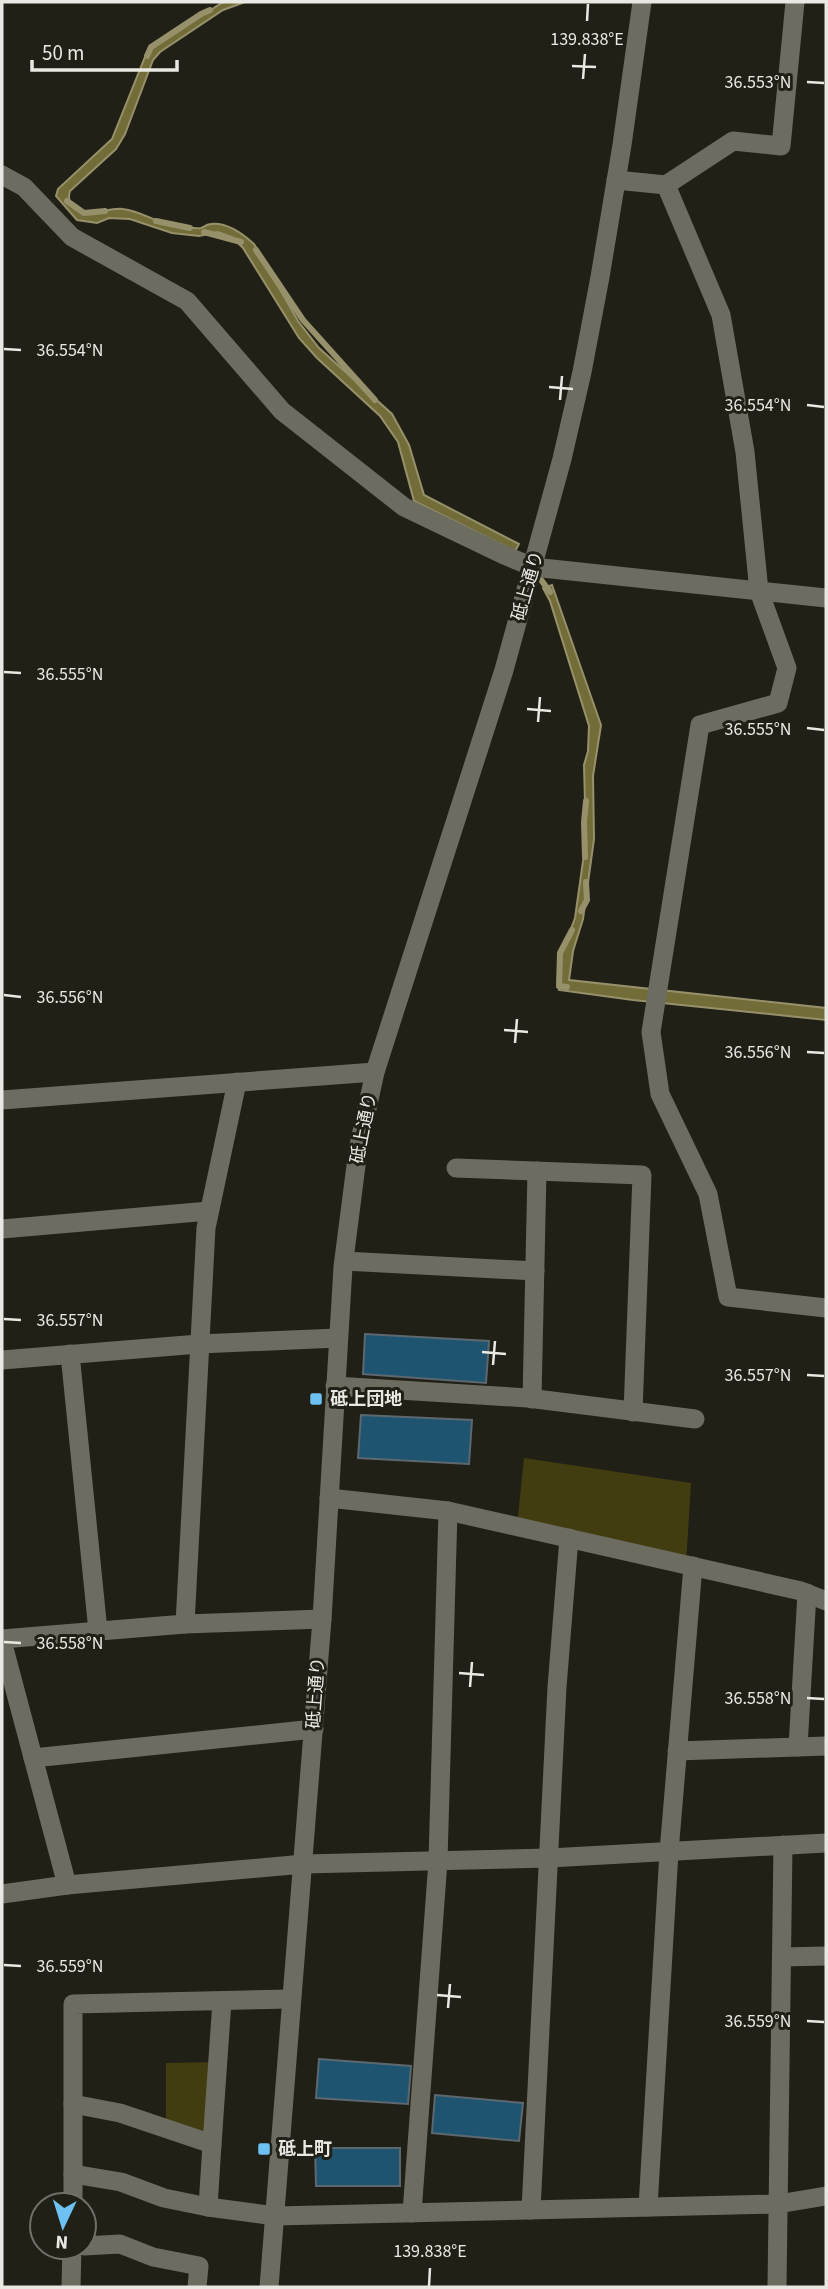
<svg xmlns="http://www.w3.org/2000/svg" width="828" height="2289" viewBox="0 0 828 2289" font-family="'Source Sans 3','Noto Sans JP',sans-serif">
  <rect width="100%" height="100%" fill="#212016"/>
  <!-- green -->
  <g fill="#423d11">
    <polygon points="524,1458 691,1483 686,1564 517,1526"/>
    <polygon points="218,2062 202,2140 166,2129 166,2063"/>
  </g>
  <!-- water -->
  <g fill="#726c38" stroke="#96916b" stroke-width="2">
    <path d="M223 2H245L223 10 160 52 153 60 125 134 116 149 70 191C67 200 71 209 81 212 94 217 109 207 123 209 141 211 157 223 174 226 182 227 194 229 201 228 207 226 204 225 211 224 227 222 243 234 254 244L298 321 319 348 392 414 409 445 424 495 519 544 515 551 414 501 398 442 380 416 317 358 299 338 243 248 232 237 218 232 199 236 172 233 130 219 109 218 97 223 77 220 56 196 58 189 112 139 147 52Z"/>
    <polygon points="552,585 601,725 593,776 594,839 583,919 573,951 569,980 826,1008 826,1020 633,1000 559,990 562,953 575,918 586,840 584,765 588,751 589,726 550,601 543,588"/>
  </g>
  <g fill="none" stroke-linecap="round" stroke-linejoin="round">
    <!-- stream -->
    <g stroke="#96916b" stroke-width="6">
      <polyline points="147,56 151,47 201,14 210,10"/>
      <polyline points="67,201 84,213 105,211"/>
      <polyline points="156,221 190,228"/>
      <polyline points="204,232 241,242"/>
      <polyline points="256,250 303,320 375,400"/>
      <polyline points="536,573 550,592"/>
      <polyline points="585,857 584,822 586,801"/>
      <polyline points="581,911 587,900 586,882"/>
      <polyline points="567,987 559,986 560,953 572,930"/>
    </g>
  </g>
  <!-- building -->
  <g fill="#1f5470" stroke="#5c686f" stroke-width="2">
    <polygon points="365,1334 489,1341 486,1383 363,1374"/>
    <polygon points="361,1415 472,1420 469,1464 358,1458"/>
    <polygon points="319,2059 411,2066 408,2104 316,2098"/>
    <polygon points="435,2095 523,2103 519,2141 432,2133"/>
    <polygon points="315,2148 400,2148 400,2186 316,2186"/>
  </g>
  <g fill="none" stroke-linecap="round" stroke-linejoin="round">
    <!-- minor -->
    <g stroke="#6d6c60" stroke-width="19">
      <polyline points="2,175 24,187 72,237 187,301 282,411 404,507 504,555 533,567 826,598"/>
      <polyline points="616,180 666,185 721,315 745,452 759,591 787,668 778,703 700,725 651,1032 660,1094 708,1194 728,1297 826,1308"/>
      <polyline points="666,185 733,141 781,146 795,2"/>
      <polyline points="2,1100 375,1072"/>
      <polyline points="456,1168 642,1175 633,1412"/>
      <polyline points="2,1229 209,1211"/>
      <polyline points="344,1261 535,1271"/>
      <polyline points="70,1354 98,1631"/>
      <polyline points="2,1360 199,1344 338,1338"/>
      <polyline points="335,1386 528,1398 695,1419"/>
      <polyline points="532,1399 537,1171"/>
      <polyline points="329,1498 448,1511 801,1591 826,1601"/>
      <polyline points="185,1624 206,1228 237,1082"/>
      <polyline points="2,1639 185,1624 322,1619"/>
      <polyline points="2,1641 67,1885"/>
      <polyline points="798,1747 807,1593"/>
      <polyline points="677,1751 826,1746"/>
      <polyline points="33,1758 314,1729"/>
      <polyline points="2,1894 67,1885 304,1864 549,1858 826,1843"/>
      <polyline points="782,1957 826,1956"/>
      <polyline points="73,2104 120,2113 212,2144 222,2001"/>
      <polyline points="73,2174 121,2182 164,2198 208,2207 275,2216 778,2204 826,2196"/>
      <polyline points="73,2205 73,2004 291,1999"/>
      <polyline points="208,2207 212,2144"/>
      <polyline points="648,2207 669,1852 693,1566"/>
      <polyline points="531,2210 557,1687 569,1538"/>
      <polyline points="412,2213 438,1861 448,1511"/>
      <polyline points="84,2246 120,2244 153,2257 199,2266 197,2287"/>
      <polyline points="71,2287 72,2247"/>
      <polyline points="269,2287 322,1619 343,1267 358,1150 375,1072 504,670 562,459 582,372 600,277 622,145 642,2"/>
      <polyline points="777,2287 783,1845"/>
    </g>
  </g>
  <!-- ticks -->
  <path fill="none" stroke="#e9e8e2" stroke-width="2.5" d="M587 21 588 4M572 66 596 67M583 79 585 54M807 82 824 83M4 349 21 350M549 387 573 389M560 400 562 376M807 405 824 407M4 672 21 673M527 709 551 711M538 722 540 697M807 728 824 730M4 995 21 997M504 1030 528 1032M515 1043 517 1019M807 1052 824 1053M4 1319 21 1320M482 1352 506 1354M493 1365 495 1341M807 1375 824 1376M4 1642 21 1643M459 1673 484 1675M470 1687 472 1662M807 1698 824 1699M4 1965 21 1966M437 1995 461 1997M448 2008 450 1984M807 2021 824 2022M429 2286 430 2268"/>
  <!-- markers -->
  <g fill="#6dc2f3" stroke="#212016" stroke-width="2.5">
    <rect x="309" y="1392" width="14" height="14" rx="3.5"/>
    <rect x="257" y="2142" width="14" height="14" rx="3.5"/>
  </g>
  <g text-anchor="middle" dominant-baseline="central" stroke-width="6" stroke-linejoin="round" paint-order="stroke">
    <!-- street labels -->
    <g font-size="18" fill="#e9e8e2" stroke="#212016">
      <text transform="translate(528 586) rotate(-74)">砥上通り</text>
      <text transform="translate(364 1128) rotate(-79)">砥上通り</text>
      <text transform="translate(316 1693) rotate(-86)">砥上通り</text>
    </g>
    <!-- poi labels -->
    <g font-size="18" font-weight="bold" fill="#e9e8e2" stroke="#212016" text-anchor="start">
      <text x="330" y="1399">砥上団地</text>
      <text x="278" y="2149">砥上町</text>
    </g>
  </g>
  <g font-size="18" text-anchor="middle" fill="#e9e8e2" stroke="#212016" stroke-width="6" stroke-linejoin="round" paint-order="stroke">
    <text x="587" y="45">139.838°E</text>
    <text x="758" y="88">36.553°N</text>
    <text x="70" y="356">36.554°N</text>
    <text x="758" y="411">36.554°N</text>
    <text x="70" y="680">36.555°N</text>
    <text x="758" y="735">36.555°N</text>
    <text x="70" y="1003">36.556°N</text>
    <text x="758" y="1058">36.556°N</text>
    <text x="70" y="1326">36.557°N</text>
    <text x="758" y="1381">36.557°N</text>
    <text x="70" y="1649">36.558°N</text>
    <text x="758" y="1704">36.558°N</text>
    <text x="70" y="1972">36.559°N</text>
    <text x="758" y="2027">36.559°N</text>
    <text x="430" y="2257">139.838°E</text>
  </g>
  <!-- border -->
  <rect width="828" height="2289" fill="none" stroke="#e9e8e2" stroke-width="7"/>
  <!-- north arrow -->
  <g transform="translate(63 2226) rotate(184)"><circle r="33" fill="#212016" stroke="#717068" stroke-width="2"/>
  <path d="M0-5L12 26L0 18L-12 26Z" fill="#6dc2f3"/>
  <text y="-10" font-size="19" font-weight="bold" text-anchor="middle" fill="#e9e8e2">N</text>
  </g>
  <!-- scale -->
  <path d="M32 60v10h145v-10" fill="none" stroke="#e9e8e2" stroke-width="3.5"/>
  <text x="42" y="60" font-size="21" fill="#e9e8e2" stroke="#212016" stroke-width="5" paint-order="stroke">50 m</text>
</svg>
